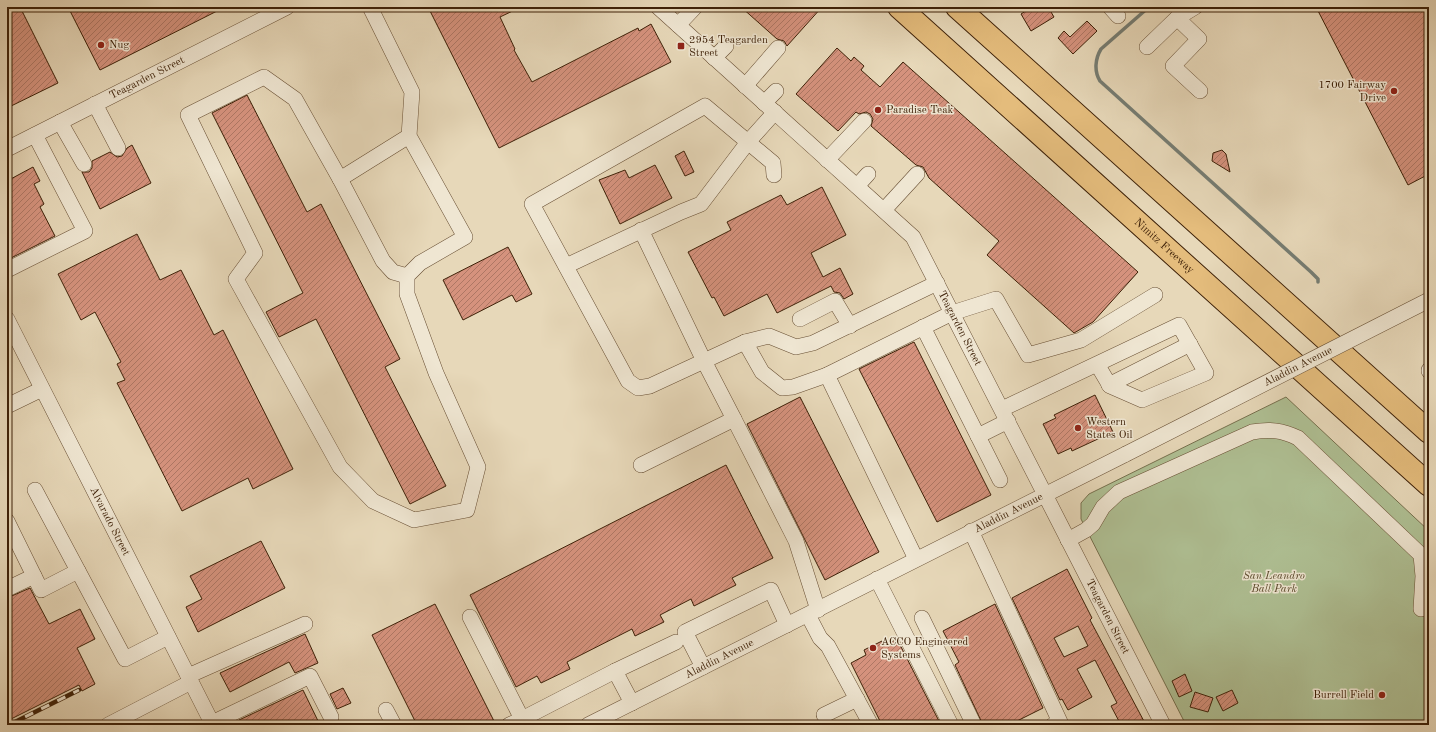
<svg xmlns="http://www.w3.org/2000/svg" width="1436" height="732" viewBox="0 0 1436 732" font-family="'Old Standard TT',serif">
  <defs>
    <pattern id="building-hatch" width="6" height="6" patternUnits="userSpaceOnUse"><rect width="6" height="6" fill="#d5927d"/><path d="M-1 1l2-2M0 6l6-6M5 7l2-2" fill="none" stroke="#ae7764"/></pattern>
  </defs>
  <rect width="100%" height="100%" fill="#e7d8b9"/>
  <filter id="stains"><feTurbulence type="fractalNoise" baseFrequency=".005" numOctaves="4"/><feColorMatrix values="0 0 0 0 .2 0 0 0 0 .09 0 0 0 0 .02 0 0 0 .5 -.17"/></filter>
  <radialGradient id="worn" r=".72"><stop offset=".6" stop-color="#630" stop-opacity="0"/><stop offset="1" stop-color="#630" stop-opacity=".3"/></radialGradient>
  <!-- green -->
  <polygon fill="#afc094" stroke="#76704e" points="1286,397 1429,531 1429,725 1186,725 1081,519 1081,503 1089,494"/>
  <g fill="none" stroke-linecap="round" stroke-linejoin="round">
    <!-- stream -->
    <path stroke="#757c72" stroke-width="3.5" d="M1149 7 1101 49C1095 59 1094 71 1100 81L1311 272 1318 279V282"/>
  </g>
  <!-- building -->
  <g fill="url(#building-hatch)" stroke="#3e2108" fill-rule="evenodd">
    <polygon points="7,7 20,7 58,83 7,108"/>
    <polygon points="68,7 225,7 100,70"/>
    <polygon points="428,7 521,7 500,17 515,49 514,50 532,82 638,28 639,31 651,24 671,62 499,148"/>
    <polygon points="741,7 822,7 787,46 784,41 777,39"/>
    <polygon points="1032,7 1048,7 1054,17 1031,31 1021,14"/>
    <polygon points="1316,7 1429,7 1429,174 1408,185"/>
    <polygon points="1087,21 1097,31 1073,54 1058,38 1064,31 1070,37"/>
    <polygon points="837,48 851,61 854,57 864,66 861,70 880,87 903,62 1138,272 1093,322 1074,333 987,255 999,241 929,178 923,167 916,165 871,126 873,119 870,114 866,112 859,114 856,112 838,131 796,94"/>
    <polygon points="247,95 307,212 321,204 400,359 385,367 446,486 410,504 316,319 279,337 266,312 303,293 212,113"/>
    <polygon points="132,145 151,183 100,209 82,172 89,172 92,168 92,161 110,152 117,157 122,156 127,148"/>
    <polygon points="1222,150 1226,154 1230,172 1212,161 1213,153"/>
    <polygon points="684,151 694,172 685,176 675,156"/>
    <polygon points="655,165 672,198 620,224 599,180 625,170 629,178"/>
    <polygon points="33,167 40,181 34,184 44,204 40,207 55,236 11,258 7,251 7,181"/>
    <polygon points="822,187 846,235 811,253 823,277 840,268 853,294 844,299 840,293 834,292 831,286 777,313 767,294 724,316 714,297 712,298 688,252 731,230 727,222 781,195 787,205"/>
    <polygon points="137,234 160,280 181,270 214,335 223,330 293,469 253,489 248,478 182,511 117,383 125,380 117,364 121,362 95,312 81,320 58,274"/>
    <polygon points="508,247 532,294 516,302 512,295 463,320 443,280"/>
    <polygon points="914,342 991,495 937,522 859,369"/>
    <polygon points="1095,395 1113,432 1072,451 1071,448 1058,454 1043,424 1056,418 1054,415"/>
    <polygon points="800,397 879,552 825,580 747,424"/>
    <polygon points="726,465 773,558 732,578 736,585 694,606 691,599 660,615 664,622 635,636 632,629 567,662 570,669 541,683 537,676 516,687 470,595"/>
    <polygon points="261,541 285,588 198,632 186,607 202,599 190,576"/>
    <path d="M1067 569 1092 618 1090 620 1146 725H1121L1111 706 1117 703 1095 660 1077 669 1092 697 1068 710 1062 699 1060 700 1012 598ZM1078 626 1088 646 1064 657 1054 638Z"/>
    <polygon points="30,588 49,624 80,609 95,639 77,648 95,684 82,691 79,685 7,721 7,598"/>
    <polygon points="435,604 496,725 417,725 372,635"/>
    <polygon points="995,604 1043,708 1009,725 983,725 955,665 959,662 943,631"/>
    <polygon points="305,634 318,663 295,673 289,662 230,692 220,673"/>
    <polygon points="897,639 941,725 882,725 851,663 866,655 864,650 882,641 884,646"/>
    <polygon points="1185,674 1192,691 1179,697 1172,681"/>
    <polygon points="343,688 351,703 337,709 330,694"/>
    <polygon points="303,690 320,725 242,725 239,720"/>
    <polygon points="1232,690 1238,703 1223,711 1216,697"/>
    <polygon points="1195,692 1213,698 1208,712 1190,707"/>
  </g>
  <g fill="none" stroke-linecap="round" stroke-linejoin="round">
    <defs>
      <g id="minor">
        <polyline points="370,7 412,92 409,136 465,237 420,263 407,276 407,294 436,373 478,467 467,510 414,520 373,501 340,467 236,279 255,253 188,115 264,77 295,99 340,179 409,136"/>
        <path id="s1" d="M658 7 913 237 1163 725"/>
        <polyline points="1110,7 1118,16"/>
        <polyline points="1177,18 1199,39 1173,66 1200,91"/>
        <polyline points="678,25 695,7"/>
        <polyline points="1147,47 1177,18 1195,7"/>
        <polyline points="714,58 726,46"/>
        <polyline points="745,86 778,48"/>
        <polyline points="764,103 776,91"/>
        <polyline points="95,104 118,148"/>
        <polyline points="60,122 84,164"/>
        <path id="s2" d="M7 149 287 7"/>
        <polyline points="827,160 864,121"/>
        <polyline points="774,175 773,163 705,106 532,204 628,381 638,388 650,386 745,342 769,336 796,347 813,343 937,283"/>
        <polyline points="340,179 383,261 393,272 407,276"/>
        <polyline points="857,186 868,174"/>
        <polyline points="884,210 917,174"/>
        <polyline points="566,266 681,212 701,204 748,142 775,112"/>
        <polyline points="7,270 85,231 35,135"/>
        <path id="s3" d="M7 319 213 725"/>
        <polyline points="800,319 835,301 850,326"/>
        <polyline points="923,327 1000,480"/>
        <polyline points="745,342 762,372 782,388 793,387 827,375 952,313 996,299 1028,355 1081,340 1155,295"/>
        <polyline points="1429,370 1429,371"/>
        <polyline points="827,375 916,559"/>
        <polyline points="1109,385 1190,344"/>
        <polyline points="7,406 42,389"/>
        <polyline points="1002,409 1179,325 1206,373 1142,400 1110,386 1097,364"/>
        <polyline points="734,419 796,541 818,610"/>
        <polyline points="978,436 1008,421"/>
        <polyline points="641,465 734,419 704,361 641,230"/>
        <polyline points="35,490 125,659 168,637"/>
        <polyline points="7,521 41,590 78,571"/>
        <polyline points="971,531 1060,722 1053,725"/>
        <path d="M1068 540 1086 530 1093 524 1103 507 1119 492 1252 432C1269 429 1282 430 1298 438L1421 555 1423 576 1421 609"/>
        <polyline points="877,579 951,725"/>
        <polyline points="7,589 34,576"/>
        <polyline points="808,615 820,638 828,646 871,725"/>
        <polyline points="470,617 522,719 509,725"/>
        <polyline points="922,618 974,725"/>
        <polyline points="703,667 685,632 771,590 787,625"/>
        <polyline points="188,676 305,624"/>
        <polyline points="632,703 615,671 676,642"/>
        <polyline points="386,710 394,725"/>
        <polyline points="824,715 857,699"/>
        <polyline points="212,723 310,676 331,717"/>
        <polyline points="108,725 191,682"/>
        <polyline points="525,725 522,719 615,671"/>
        <path id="s4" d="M588 725 1126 454"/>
      </g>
      <g id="highway">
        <path id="s5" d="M899 7 1429 485"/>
        <polyline points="957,7 1429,432"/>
      </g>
    </defs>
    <!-- minor casing -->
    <use href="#minor" stroke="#684f34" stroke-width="16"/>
    <!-- highway casing -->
    <use href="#highway" stroke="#3e2108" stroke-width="24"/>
    <!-- minor -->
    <use href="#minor" stroke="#efe6d2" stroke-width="15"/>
    <!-- highway -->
    <use href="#highway" stroke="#e4bc7c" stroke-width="22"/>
    <defs>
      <polyline id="rail" points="9,725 79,690"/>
    </defs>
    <!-- rail casing -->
    <use href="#rail" stroke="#3e2108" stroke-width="4.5"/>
    <!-- rail -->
    <use href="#rail" stroke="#efe6d2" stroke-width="3" stroke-dasharray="9" stroke-linecap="butt"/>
    <defs>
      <g id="minor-bridge">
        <path id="s6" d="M1126 454 1429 300"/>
      </g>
    </defs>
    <!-- minor-bridge casing -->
    <use href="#minor-bridge" stroke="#684f34" stroke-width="16" stroke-linecap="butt"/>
    <!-- minor-bridge -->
    <use href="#minor-bridge" stroke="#efe6d2" stroke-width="15"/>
  </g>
  <!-- markers -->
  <g fill="#8f2418" stroke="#efe6d2" stroke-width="1.5">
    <circle cx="101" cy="45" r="4"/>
    <rect x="677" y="42" width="8" height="8" rx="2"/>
    <circle cx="1394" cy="91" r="4"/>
    <circle cx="878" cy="110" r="4"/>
    <circle cx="1078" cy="428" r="4"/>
    <circle cx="873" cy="648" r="4"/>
    <circle cx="1382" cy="695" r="4"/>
  </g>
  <g text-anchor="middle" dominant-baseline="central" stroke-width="3" stroke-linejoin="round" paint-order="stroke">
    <!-- poi labels -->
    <g font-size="11" fill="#3e2108" stroke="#efe6d2" text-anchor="start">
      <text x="689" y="40">2954 Teagarden<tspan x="689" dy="13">Street</tspan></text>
      <text x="109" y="45">Nug</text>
      <text x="1386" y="85" text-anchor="end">1700 Fairway<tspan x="1386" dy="13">Drive</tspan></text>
      <text x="886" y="110">Paradise Teak</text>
      <text x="1086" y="422">Western<tspan x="1086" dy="13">States Oil</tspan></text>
      <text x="881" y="642">ACCO Engineered<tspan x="881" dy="13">Systems</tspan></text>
      <text x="1374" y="695" text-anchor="end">Burrell Field</text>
    </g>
    <!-- street labels -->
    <g font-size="11" fill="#3e2108" stroke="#efe6d2">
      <text stroke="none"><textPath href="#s2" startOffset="157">Teagarden Street</textPath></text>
      <text stroke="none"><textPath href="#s5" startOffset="357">Nimitz Freeway</textPath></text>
      <text stroke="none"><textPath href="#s1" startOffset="446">Teagarden Street</textPath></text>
      <text stroke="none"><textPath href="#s6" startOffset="193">Aladdin Avenue</textPath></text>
      <text stroke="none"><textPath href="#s4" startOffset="471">Aladdin Avenue</textPath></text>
      <text stroke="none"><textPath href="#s3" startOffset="227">Alvarado Street</textPath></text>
      <text stroke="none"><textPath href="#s1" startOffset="770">Teagarden Street</textPath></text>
      <text stroke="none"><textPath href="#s4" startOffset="147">Aladdin Avenue</textPath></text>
    </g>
    <!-- park labels -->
    <g font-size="11" font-style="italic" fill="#5a492b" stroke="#efe6d2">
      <text x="1274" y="576">San Leandro<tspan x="1274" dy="13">Ball Park</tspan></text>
    </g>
  </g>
  <!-- margin -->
  <rect width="1436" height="732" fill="none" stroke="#e7d8b9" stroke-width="24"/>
  <rect x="8" y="8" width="1420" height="716" fill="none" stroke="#3e2108" stroke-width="2"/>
  <rect x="12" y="12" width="1412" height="708" fill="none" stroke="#3e2108"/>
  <rect width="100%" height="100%" filter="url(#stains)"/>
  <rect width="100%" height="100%" fill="url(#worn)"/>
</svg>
